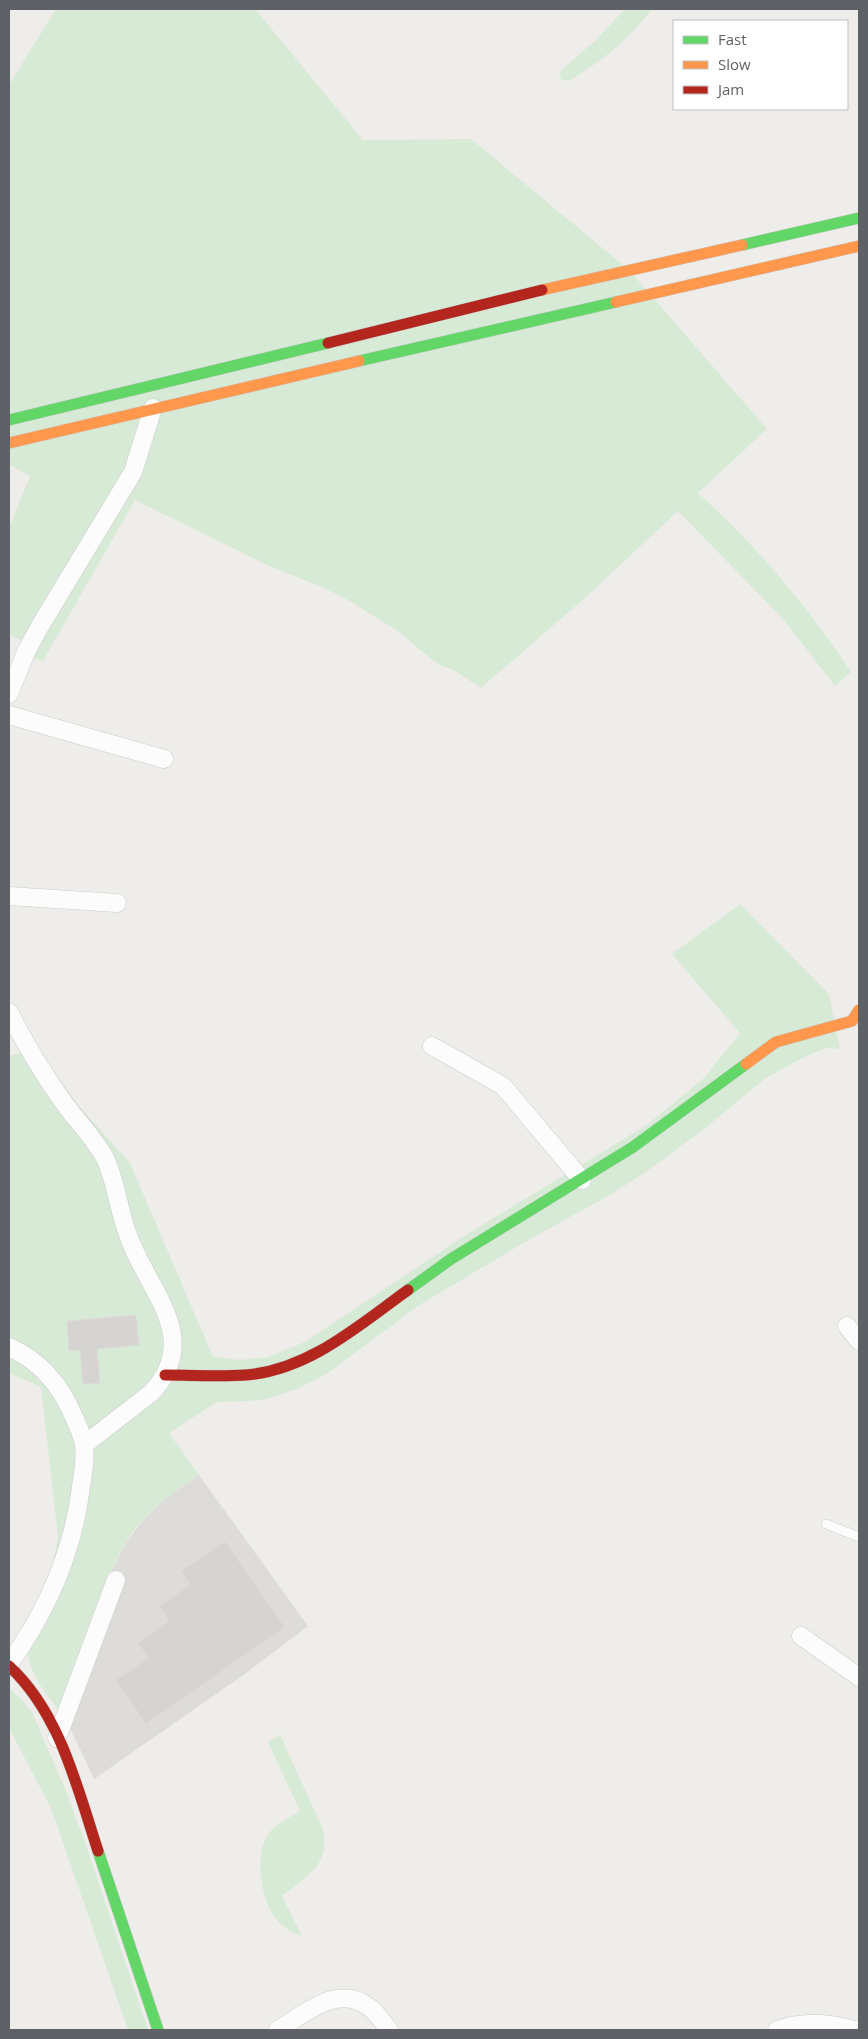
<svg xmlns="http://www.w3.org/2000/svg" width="868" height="2039" viewBox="0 0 868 2039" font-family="'Open Sans',sans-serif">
  <rect width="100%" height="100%" fill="#eeede9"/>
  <!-- industrial -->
  <polygon fill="#dedcd9" points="199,1475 308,1626 242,1676 94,1779 63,1713 109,1576 126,1542 145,1518 169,1495"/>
  <!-- green -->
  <g fill="#d7ead5">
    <path d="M56 9H255L363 140 471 139 629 270 767 429 698 493C757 547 807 605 851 672L835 686 784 620 678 511 586 597 481 688 452 669 439 665 396 630 348 600 322 587 267 565 135 500 43 661 17 652 21 640 9 635V528L30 476 9 465V85Z"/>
    <path d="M625 9H652C627 41 603 60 569 81L562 80 559 75 561 70 595 41Z"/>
    <path d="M740 904 829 994 840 1049 826 1048 804 1057 766 1078 705 1128 646 1172 608 1196 530 1239 421 1304 325 1375 297 1389 266 1399 250 1401 217 1402 169 1433 199 1475C175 1490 153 1507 135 1529 114 1555 105 1588 95 1619 84 1650 74 1682 63 1713 37 1689 24 1659 23 1623L29 1616 52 1572 58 1536 41 1387 9 1373V1056L38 1050 80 1107 130 1163 213 1357 240 1360 268 1357 305 1342 469 1233 647 1125 704 1078 740 1033 672 954Z"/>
    <polygon points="9,1688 21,1699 32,1712 65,1789 82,1834 148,2030 128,2030 51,1808 9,1728"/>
    <path d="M280 1735 321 1825C334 1863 307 1876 282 1896L302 1936C293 1933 283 1928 277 1920 261 1901 253 1854 269 1833 276 1823 290 1818 300 1811L268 1742Z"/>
  </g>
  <!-- building -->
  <g fill="#d5d4d2" stroke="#dedcd8">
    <polygon points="136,1315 139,1345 97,1349 100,1383 83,1384 80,1350 69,1351 67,1321"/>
    <polygon points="225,1541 285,1627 146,1724 116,1680 148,1658 138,1643 169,1621 159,1606 190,1585 181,1571"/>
  </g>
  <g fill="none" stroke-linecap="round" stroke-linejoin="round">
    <defs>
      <polyline id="lane" points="826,1524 859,1537"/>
      <g id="street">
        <polyline points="9,694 26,652 40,626 133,472 153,408"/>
        <polyline points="9,715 164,759"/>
        <polyline points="9,896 117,903"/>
        <path d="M9 1012C27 1047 49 1084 73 1115 85 1129 96 1142 105 1158 118 1186 119 1217 132 1245 154 1297 200 1341 151 1393L84 1445"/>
        <polyline points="432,1046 503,1086 582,1180"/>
        <polyline points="847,1326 859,1341"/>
        <path d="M9 1347C41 1361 61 1386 74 1417 78 1426 83 1436 84 1446 86 1459 83 1474 81 1487 73 1553 47 1611 9 1664"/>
        <polyline points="801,1636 859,1677"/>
        <polyline points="57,1738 116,1580"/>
        <path d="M278 2030C304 2014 338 1983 369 2007 377 2013 383 2022 389 2030"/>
        <path d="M777 2030C803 2021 827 2022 854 2030"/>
      </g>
      <g id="fast">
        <polyline points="742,245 859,218"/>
        <polyline points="359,361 616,302"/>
        <polyline points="9,420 328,343"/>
        <polyline points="408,1290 451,1259 633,1147 746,1064"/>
        <polyline points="98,1851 158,2030"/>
      </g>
      <g id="slow">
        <polyline points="542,290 742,245"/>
        <polyline points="616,302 859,246"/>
        <polyline points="9,443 359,361"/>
        <polyline points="746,1064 776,1042 852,1021 859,1010"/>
      </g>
      <g id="jam">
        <polyline points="328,343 542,290"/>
        <path d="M165 1375C192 1375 219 1377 246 1375 309 1370 359 1325 408 1290"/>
        <path d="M9 1666C60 1713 77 1787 98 1851"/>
      </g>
    </defs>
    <!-- lane casing -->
    <use href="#lane" stroke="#cacbcb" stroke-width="10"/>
    <!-- street casing -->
    <use href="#street" stroke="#cacbcb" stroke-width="19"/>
    <!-- fast casing -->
    <use href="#fast" stroke="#c9c9c9" stroke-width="12"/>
    <!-- slow casing -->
    <use href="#slow" stroke="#c9c9c9" stroke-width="12"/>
    <!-- jam casing -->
    <use href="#jam" stroke="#c9c9c9" stroke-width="12"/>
    <!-- lane -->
    <use href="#lane" stroke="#fcfcfc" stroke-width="9"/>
    <!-- street -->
    <use href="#street" stroke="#fcfcfc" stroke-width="18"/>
    <!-- fast -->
    <use href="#fast" stroke="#63d668" stroke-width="11"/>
    <!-- slow -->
    <use href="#slow" stroke="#ff974d" stroke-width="11"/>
    <!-- jam -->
    <use href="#jam" stroke="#b3261e" stroke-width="11"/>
  </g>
  <!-- border -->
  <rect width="868" height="2039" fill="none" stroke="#5e6266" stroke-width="20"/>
  <!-- legend -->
  <rect x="673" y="20" width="175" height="90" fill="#ffffff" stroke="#bfc0c2"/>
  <rect x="683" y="36" width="25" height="8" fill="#63d668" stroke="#bfc0c2"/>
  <text x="718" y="45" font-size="15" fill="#5e6266">Fast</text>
  <rect x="683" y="61" width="25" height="8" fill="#ff974d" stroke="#bfc0c2"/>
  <text x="718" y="70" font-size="15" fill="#5e6266">Slow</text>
  <rect x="683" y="86" width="25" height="8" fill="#b3261e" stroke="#bfc0c2"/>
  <text x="718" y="95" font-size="15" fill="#5e6266">Jam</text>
</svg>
